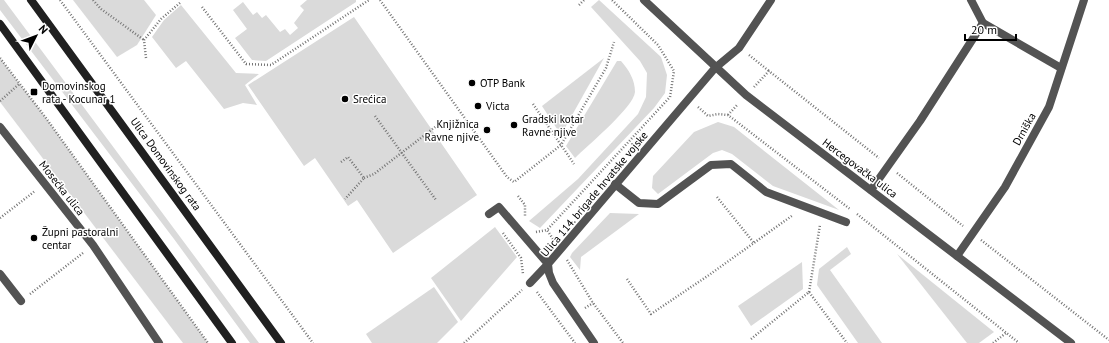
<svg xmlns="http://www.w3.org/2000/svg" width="1109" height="343" viewBox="0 0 1109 343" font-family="'PT Sans',sans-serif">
  <rect width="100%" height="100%" fill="#fff"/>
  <!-- green -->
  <g fill="#dadada">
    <polygon points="0,0 4,0 259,343 250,343 174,239 0,10"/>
    <polygon points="73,0 144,0 156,15 137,45 117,57"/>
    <polygon points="307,0 356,0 356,2 266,61 252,60 235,38 247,29 233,10 243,2 253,15 257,12 262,18 266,15 280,32 285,29 290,35 298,28 294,23 304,10 300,6"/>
    <polygon points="599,0 661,57 667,75 665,93 654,108 540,228 529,221 578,179 638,114 646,97 647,73 640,61 591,7"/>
    <polygon points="181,5 236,73 259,74 245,85 257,105 243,103 224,109 186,61 176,68 152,37 164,20"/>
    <polygon points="354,17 477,195 393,253 357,200 348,206 315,158 304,166 248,85"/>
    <polygon points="0,58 46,118 208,343 183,343 0,102"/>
    <polygon points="604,58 561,135 542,106"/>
    <path d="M617 61H621C629 70 635 80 635 92 634 107 587 146 575 158L566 146Z"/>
    <polygon points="718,122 734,127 839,210 773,186 732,154 722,150 713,153 658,194 652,188 653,176 694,132"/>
    <polygon points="610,213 639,214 581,257 580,270 570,257 572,253"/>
    <polygon points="495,227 517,257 461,321 431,278"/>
    <polygon points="847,247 851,254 830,270 882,343 858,343 817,285 819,269"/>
    <polygon points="897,254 994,332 979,343 967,343"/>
    <polygon points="802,262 803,289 751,326 738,306"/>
    <polygon points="434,287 458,322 437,343 372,343 366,334"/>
  </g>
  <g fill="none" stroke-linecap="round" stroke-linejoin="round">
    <!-- path -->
    <g stroke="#757575" stroke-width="2.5" stroke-dasharray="1 2" stroke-linecap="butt">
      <polyline points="60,0 313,343"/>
      <polyline points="93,0 101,9 144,40"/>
      <polyline points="380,0 507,177 514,182 561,145 606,68 614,42"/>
      <polyline points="579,5 584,0"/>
      <polyline points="202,7 246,64 271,65 369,0"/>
      <polyline points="749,55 769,71"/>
      <polyline points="0,58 46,118 208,343"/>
      <polyline points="146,58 144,40 161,19 181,2"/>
      <polyline points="754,87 769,71 879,158"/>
      <polyline points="0,101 19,84"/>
      <polyline points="533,104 574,164"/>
      <polyline points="698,107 708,116 718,114 728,115 850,209"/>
      <polyline points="728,115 738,104"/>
      <polyline points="375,116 436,200"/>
      <polyline points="341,162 348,157 364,178 345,199"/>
      <polyline points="897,173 963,226"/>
      <polyline points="364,178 374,174 439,124"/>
      <polyline points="518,196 525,205 525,217"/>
      <polyline points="717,197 754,243"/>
      <polyline points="857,214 1019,343"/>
      <polyline points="0,218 35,191"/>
      <polyline points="536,232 547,230"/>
      <polyline points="503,233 521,258 523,274"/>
      <polyline points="553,239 547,230 670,97 674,71 658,45 612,0"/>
      <polyline points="981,240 1109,340"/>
      <polyline points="567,260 593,303 623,343"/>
      <polyline points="627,279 651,314 709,275 793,215"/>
      <polyline points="537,292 575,343"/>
      <polyline points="809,292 820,225"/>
      <polyline points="30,294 83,253"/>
      <polyline points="585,308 593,303"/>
      <polyline points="751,339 809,292 847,343"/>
      <polyline points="464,343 522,290"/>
      <polyline points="993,343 1006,333"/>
    </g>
    <!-- service -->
    <g stroke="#535353" stroke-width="8">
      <polyline points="971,0 983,23"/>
      <polyline points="615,184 639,203 658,204 711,165 731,164 766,192 846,222"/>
      <polyline points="871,190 920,121 983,23 1061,68"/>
      <polyline points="489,214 499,207 548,264 530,283"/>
      <polyline points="0,274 21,301"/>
    </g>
    <!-- minor -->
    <g stroke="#535353" stroke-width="8">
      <polyline points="644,0 746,95 1071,343"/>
      <polyline points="0,127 93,245 159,343"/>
      <polyline points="957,256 1005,187 1049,107 1084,0"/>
      <polyline points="594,343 553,283 549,273 548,264 715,68 739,48 771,0"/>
    </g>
    <!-- secondary -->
    <g stroke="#202020" stroke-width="8">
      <polyline points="31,0 281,343"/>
      <polyline points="0,24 232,343"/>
    </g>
  </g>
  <!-- markers -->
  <g fill="#000" stroke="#fff" stroke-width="1.5">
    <circle cx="472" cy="83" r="4"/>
    <rect x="30" y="88" width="8" height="8" rx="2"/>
    <circle cx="345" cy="99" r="4"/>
    <circle cx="478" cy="106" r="4"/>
    <circle cx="514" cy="125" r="4"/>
    <circle cx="487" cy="130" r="4"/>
    <circle cx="34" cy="238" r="4"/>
  </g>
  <g text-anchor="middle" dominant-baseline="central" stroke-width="3" stroke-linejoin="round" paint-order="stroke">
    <!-- poi labels -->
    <g font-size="11" fill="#000" stroke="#fff" text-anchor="start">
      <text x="480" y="83">OTP Bank</text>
      <text x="42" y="86">Domovinskog<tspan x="42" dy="13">rata - Kocunar 1</tspan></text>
      <text x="353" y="99">Srećica</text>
      <text x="486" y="106">Victa</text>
      <text x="522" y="119">Gradski kotar<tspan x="522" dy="13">Ravne njive</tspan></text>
      <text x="479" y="124" text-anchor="end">Knjižnica<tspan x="479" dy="13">Ravne njive</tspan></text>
      <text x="42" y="232">Župni pastoralni<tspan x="42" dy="13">centar</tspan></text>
    </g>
    <!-- street labels -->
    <g font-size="11" fill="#000" stroke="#fff">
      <text transform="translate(1024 129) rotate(-61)">Drniška</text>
      <text transform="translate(166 164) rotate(54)">Ulica Domovinskog rata</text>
      <text transform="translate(860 168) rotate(37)">Hercegovačka ulica</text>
      <text transform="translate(62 188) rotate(52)">Mosećka ulica</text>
      <text transform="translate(594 194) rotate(-50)">Ulica 114. brigade hrvatske vojske</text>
    </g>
  </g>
  <!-- north arrow -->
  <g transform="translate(36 36) rotate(48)" stroke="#ffffff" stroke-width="3" paint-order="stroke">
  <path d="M0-3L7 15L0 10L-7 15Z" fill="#000000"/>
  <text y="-6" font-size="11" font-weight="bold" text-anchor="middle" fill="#000000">N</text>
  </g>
  <!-- scale -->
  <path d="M965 34v6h51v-6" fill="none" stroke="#000000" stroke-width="2"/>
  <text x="971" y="34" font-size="12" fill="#000000" stroke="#ffffff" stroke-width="3" paint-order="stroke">20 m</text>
</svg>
